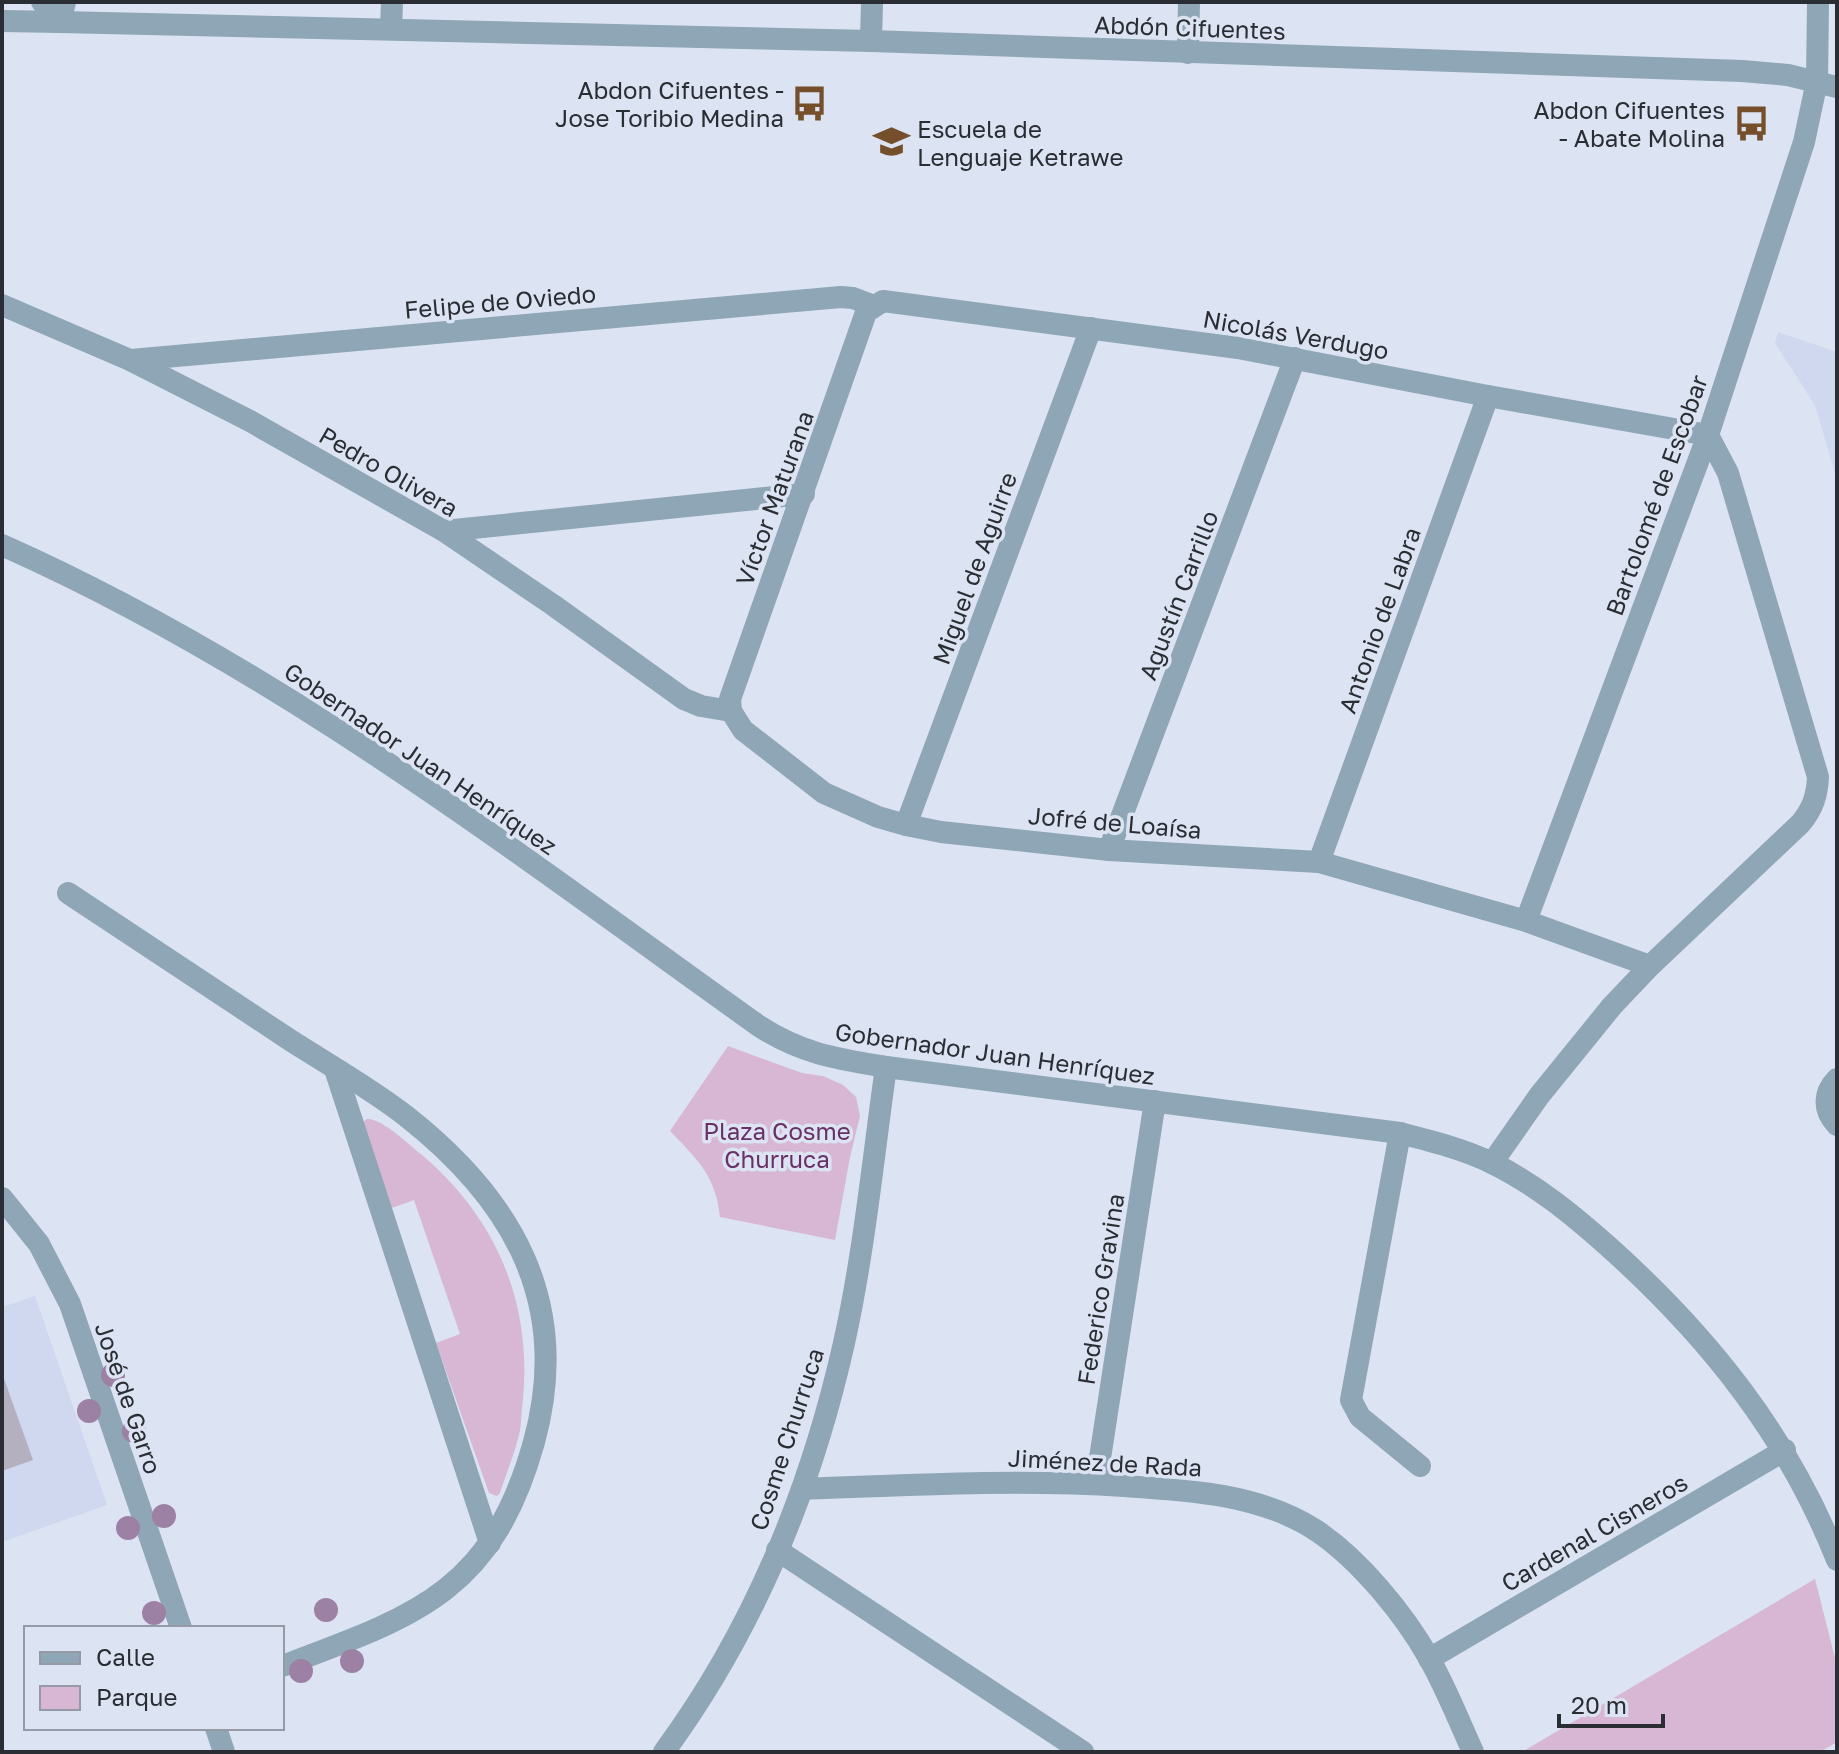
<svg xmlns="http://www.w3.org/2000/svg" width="1839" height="1754" viewBox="0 0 1839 1754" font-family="'Golos Text',sans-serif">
  <rect width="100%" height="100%" fill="#dce3f2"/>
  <!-- built -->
  <g fill="#cfd8ef">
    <polygon points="1778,332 1837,352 1837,480 1815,405 1775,343"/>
    <polygon points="35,1296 107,1505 2,1542 2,1307"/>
  </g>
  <!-- green -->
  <g fill="#d7b7d3">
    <path d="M728 1046 802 1073 823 1076 843 1085 856 1097 860 1116 850 1157 835 1240 720 1217C716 1176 697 1159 670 1131Z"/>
    <path d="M367 1119C382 1118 409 1145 422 1155 496 1218 532 1302 523 1399 521 1411 522 1423 519 1435 514 1455 506 1474 500 1493L497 1496 489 1493 436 1343 460 1334 414 1200 389 1209 362 1123Z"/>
    <polygon points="1815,1579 1837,1666 1837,1742 1820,1752 1522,1752"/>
  </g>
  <!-- building -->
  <polygon fill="#b5b0c0" points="2,1373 33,1460 2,1471"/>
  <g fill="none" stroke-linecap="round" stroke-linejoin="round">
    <!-- minor -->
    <g stroke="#8ea6b5" stroke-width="22">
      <polyline points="2,21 60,22 65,2"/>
      <polyline points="391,29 392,2"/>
      <polyline points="871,41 872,2"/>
      <polyline points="1188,53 1189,2"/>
      <polyline points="2,305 130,360 250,421 444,531 553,605 684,699 701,706 731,711"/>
      <polyline points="131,360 841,297 853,298 874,306"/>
      <polyline points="444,531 804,494"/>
      <path d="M2 545C277 667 515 852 759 1026 802 1054 838 1059 886 1067L1400 1133C1431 1141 1463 1149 1492 1163 1537 1185 1574 1216 1610 1248 1709 1337 1788 1436 1837 1560"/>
      <polyline points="906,825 1091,328"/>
      <polyline points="1109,850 1295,358"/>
      <polyline points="1319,862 1488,396"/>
      <path d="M68 893C142 942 216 991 290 1040 329 1065 370 1088 406 1116 514 1201 572 1304 534 1442 492 1592 416 1616 282 1666"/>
      <polyline points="1526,921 1708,435 1804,142 1817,81 1818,2"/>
      <polyline points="1650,966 1526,921 1319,862 1109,850 941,832 906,825 878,817 824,793 743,730 731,711 730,699 863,321 866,312 883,301 1238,348 1488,396 1708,435"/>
      <polyline points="335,1069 490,1543"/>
      <path d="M1837 1079C1823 1093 1823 1110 1837 1125"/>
      <polyline points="1400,1133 1351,1400 1360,1417 1420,1466"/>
      <path d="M1492 1163 1539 1096 1612 1006 1650 966 1801 823C1813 808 1817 796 1818 777L1728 473 1708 435"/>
      <polyline points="2,1198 39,1244 70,1304 181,1628"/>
      <polyline points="1096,1484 1155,1101"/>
      <path d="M802 1489C909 1485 1017 1479 1124 1486 1189 1490 1261 1494 1317 1531 1360 1560 1404 1614 1429 1658 1446 1688 1459 1721 1473 1752"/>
      <polyline points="777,1550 1083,1752"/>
      <polyline points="1429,1659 1785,1450"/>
      <polyline points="216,1728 224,1752"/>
      <path d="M664 1752C753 1631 811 1489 844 1343 864 1253 873 1159 886 1067"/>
    </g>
    <!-- tertiary -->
    <polyline stroke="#8ea6b5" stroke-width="22" points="42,2 60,22 871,41 1742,71 1788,75 1837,87"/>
  </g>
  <!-- trees -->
  <g fill="#9c81a4">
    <circle cx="113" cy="1375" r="12"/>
    <circle cx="89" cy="1411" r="12"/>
    <circle cx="134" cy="1431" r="12"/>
    <circle cx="164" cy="1516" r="12"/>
    <circle cx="128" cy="1528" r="12"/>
    <circle cx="326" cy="1610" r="12"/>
    <circle cx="154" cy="1613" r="12"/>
    <circle cx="352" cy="1661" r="12"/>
    <circle cx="301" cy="1671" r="12"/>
  </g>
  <!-- icons -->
  <defs>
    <symbol id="bus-bare" viewBox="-9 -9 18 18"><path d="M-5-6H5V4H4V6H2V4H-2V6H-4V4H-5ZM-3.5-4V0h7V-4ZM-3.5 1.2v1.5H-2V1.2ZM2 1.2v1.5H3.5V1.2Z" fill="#744f2a" stroke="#dce3f2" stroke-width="2.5" paint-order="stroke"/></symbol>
    <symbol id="school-bare" viewBox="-9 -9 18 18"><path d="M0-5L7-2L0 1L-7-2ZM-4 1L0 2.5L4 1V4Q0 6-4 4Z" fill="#744f2a" stroke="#dce3f2" stroke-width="2.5" paint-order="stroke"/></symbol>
  </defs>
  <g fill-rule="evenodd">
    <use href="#bus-bare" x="784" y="78" width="51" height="51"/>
    <use href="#bus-bare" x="1726" y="98" width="51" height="51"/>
    <use href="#school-bare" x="866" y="116" width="51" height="51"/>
  </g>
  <g text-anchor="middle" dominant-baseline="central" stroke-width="7" stroke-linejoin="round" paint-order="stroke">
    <!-- street labels -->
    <g font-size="24" fill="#2a2d33" stroke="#dce3f2">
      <text transform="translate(1190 27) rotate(2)">Abdón Cifuentes</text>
      <text transform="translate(500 301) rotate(-5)">Felipe de Oviedo</text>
      <text transform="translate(1296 334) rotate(10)">Nicolás Verdugo</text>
      <text transform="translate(389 471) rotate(30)">Pedro Olivera</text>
      <text transform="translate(1656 495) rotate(-70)">Bartolomé de Escobar</text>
      <text transform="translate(774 498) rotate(-70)">Víctor Maturana</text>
      <text transform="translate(974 568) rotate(-70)">Miguel de Aguirre</text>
      <text transform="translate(1178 595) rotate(-69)">Agustín Carrillo</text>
      <text transform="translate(1379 620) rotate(-70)">Antonio de Labra</text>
      <text transform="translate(421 758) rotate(34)">Gobernador Juan Henríquez</text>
      <text transform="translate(1115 822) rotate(5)">Jofré de Loaísa</text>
      <text transform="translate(995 1053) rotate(8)">Gobernador Juan Henríquez</text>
      <text transform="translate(1100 1289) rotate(-81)">Federico Gravina</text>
      <text transform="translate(129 1398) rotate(71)">José de Garro</text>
      <text transform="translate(786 1439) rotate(-72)">Cosme Churruca</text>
      <text transform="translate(1105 1462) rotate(3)">Jiménez de Rada</text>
      <text transform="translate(1594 1532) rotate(-30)">Cardenal Cisneros</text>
    </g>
    <!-- poi labels -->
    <g font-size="24" fill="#2a2d33" stroke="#dce3f2" text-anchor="end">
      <text x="784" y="89">Abdon Cifuentes -<tspan x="784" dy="28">Jose Toribio Medina</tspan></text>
      <text x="1725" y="109">Abdon Cifuentes<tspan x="1725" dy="28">- Abate Molina</tspan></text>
      <text x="917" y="128" text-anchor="start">Escuela de<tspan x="917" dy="28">Lenguaje Ketrawe</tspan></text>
    </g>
    <!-- park labels -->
    <g font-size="24" fill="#683064" stroke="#dce3f2">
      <text x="777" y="1130">Plaza Cosme<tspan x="777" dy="28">Churruca</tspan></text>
    </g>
  </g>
  <!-- border -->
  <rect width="1839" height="1754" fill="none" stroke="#2a2d33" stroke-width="8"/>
  <!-- legend -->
  <rect x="24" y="1626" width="260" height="104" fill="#dce3f2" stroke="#959aa6" stroke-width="2"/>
  <rect x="40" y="1652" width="40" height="12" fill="#8ea6b5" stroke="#959aa6" stroke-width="2"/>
  <text x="96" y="1666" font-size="24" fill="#2a2d33">Calle</text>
  <rect x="40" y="1686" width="40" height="24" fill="#d7b7d3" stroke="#959aa6" stroke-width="2"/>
  <text x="96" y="1706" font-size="24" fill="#2a2d33">Parque</text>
  <!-- scale -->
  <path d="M1559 1714v12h104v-12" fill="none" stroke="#2a2d33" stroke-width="4"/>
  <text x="1571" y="1714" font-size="24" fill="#2a2d33" stroke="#dce3f2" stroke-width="6" paint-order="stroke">20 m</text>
</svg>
